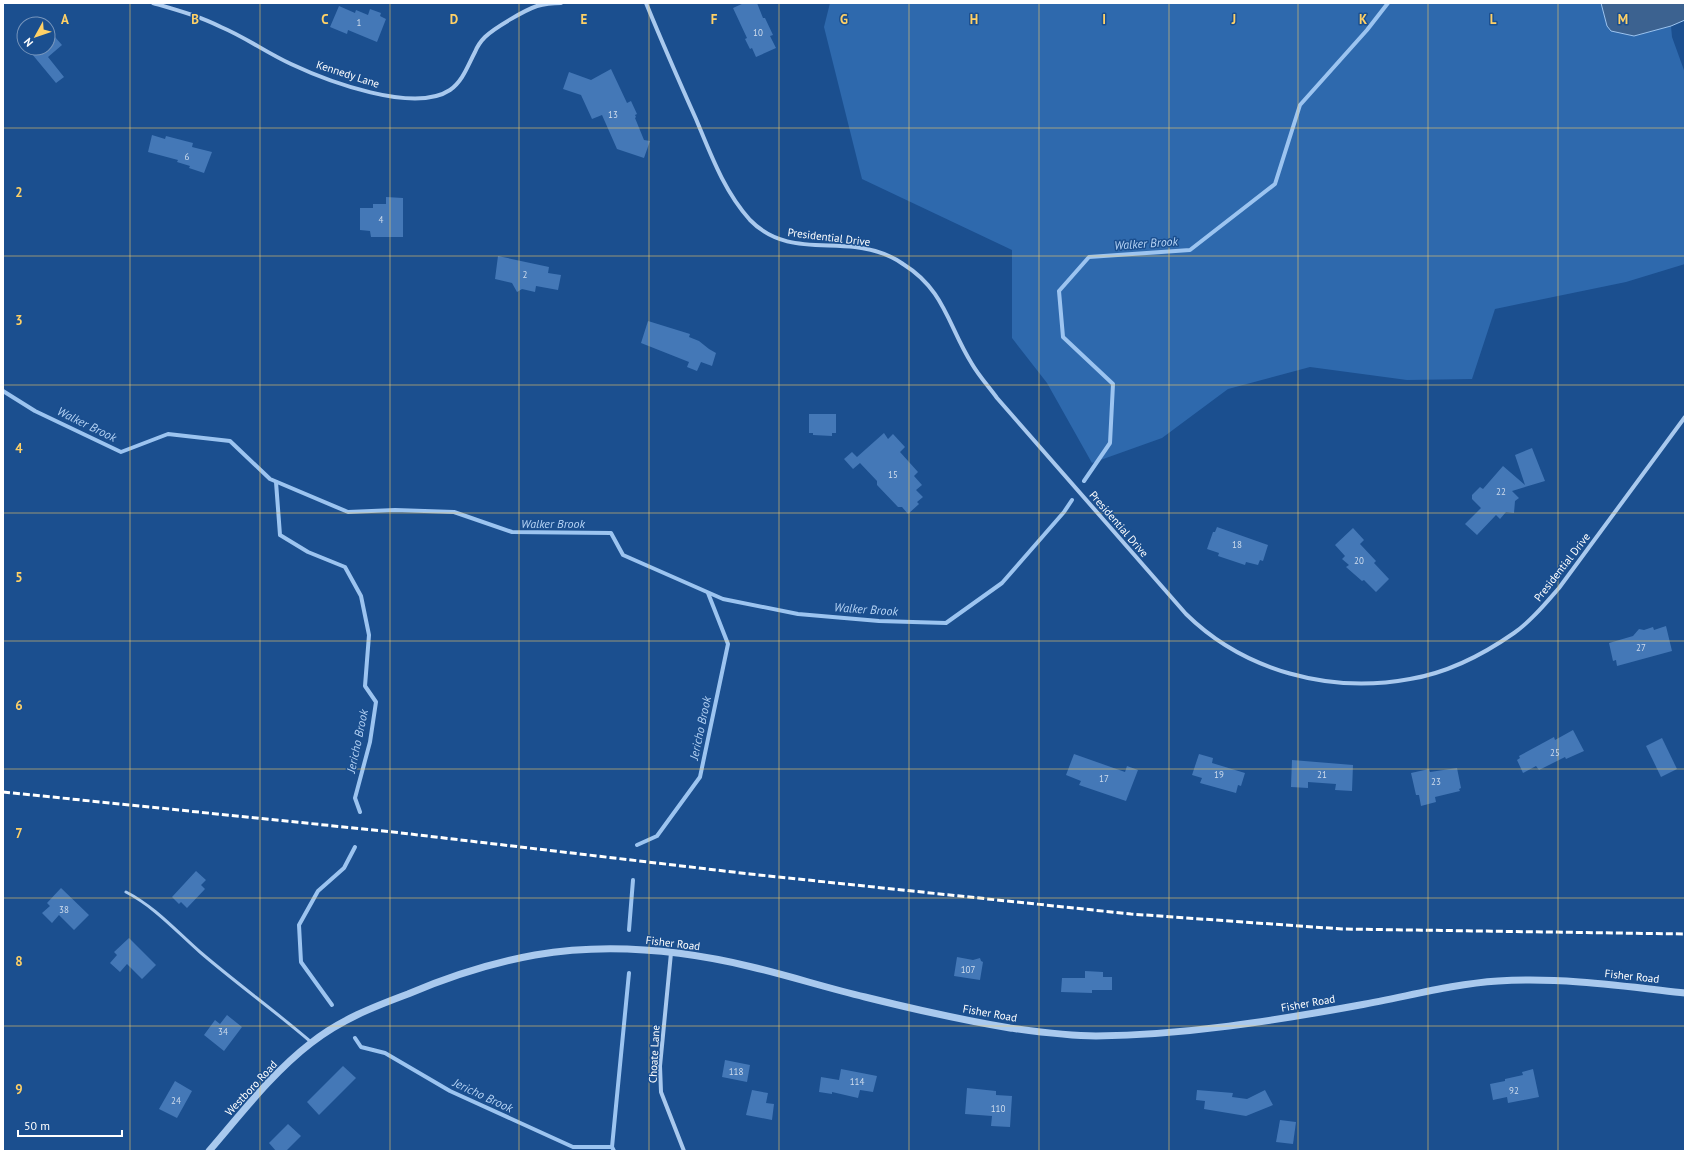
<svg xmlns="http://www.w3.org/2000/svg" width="1688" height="1154" viewBox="0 0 1688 1154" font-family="'PT Sans',sans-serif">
  <rect width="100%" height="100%" fill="#1b4f8f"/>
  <!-- green -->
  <polygon fill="#2e69ad" points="830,3 1601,3 1607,26 1634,36 1671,26 1672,37 1685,73 1685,264 1626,282 1495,309 1472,379 1407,380 1310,367 1228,389 1162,438 1092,463 1047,383 1012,338 1012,250 862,179 824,27"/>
  <!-- water -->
  <polygon fill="#3c6290" stroke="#9cc4f0" points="1601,3 1685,3 1685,20 1671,26 1634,36 1611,31 1607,26"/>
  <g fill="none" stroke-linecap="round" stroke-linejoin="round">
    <!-- stream -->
    <g stroke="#9cc4f0" stroke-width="4">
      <polyline points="3,391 35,411 121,452 168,434 230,441 270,479 348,512 395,510 454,512 512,532 611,533 623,555 723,599 798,614 879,621 946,623 1002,583 1064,512 1072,500"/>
      <polyline points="1084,481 1110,443 1113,384 1063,337 1059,291 1089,257 1190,250 1275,184 1300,105 1367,30 1388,3"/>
      <polyline points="276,482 280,535 308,552 345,567 361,596 369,635 365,686 376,702 370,742 355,798 360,812"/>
      <polyline points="637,845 657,836 700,777 728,644 708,593"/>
      <polyline points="629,930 633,880"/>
      <polyline points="332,1005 301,962 299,925 318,891 344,868 355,847"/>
      <polyline points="355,1038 361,1047 385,1053 450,1091 573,1147 612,1147 614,1151"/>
      <polyline points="612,1147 629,973"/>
    </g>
  </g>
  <!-- building -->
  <g fill="#4478b7">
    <polygon points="744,3 757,3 763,18 765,18 773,35 770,36 776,48 756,57 752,48 750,49 745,39 747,38 733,8"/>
    <polygon points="339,6 355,13 356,10 368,15 370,9 381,13 380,16 386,19 377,42 348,30 347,34 330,27"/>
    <polygon points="48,29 62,45 48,57 64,77 56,83 27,48 48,48"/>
    <polygon points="611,69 627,103 631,101 637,114 635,115 636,117 635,118 644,140 650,141 644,158 617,149 602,115 592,119 581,95 563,89 569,72 591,80"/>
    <polygon points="152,135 165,139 166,136 193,143 192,147 212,152 204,173 189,168 190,166 177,162 178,160 148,152"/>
    <polygon points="386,197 403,198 403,237 371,237 370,231 360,230 360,208 373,208 373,204 386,204"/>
    <polygon points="498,256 549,267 548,273 561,275 558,290 536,286 535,292 522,289 517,292 512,283 495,279"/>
    <polygon points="648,321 690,334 689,337 699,341 709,349 716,353 712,366 701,362 697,371 687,367 689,362 641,343"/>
    <polygon points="809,414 836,414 836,433 832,433 832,436 813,435 813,433 809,433"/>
    <polygon points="884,433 888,439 893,434 905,447 900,452 918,472 914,476 922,485 916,490 923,497 917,502 919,504 908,514 902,507 898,507 877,485 877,481 860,463 853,469 844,459 852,452 857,457"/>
    <polygon points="1532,448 1545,481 1512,491 1519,498 1515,501 1514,513 1506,512 1500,519 1496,515 1477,535 1465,524 1481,508 1472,499 1472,495 1480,487 1483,489 1503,466 1525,485 1515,455"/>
    <polygon points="1217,527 1268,545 1263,561 1260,560 1258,565 1246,562 1245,565 1218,556 1219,553 1207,549 1213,532 1215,532"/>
    <polygon points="1353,528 1364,540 1360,544 1376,561 1374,563 1389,579 1376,592 1364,580 1362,581 1346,567 1349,565 1342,559 1345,556 1335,545"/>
    <polygon points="1666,626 1672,651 1617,666 1616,660 1613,661 1609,643 1633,636 1639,629 1644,630 1653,627 1654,630"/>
    <polygon points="1573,730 1584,751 1566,759 1565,757 1539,770 1536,766 1523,773 1517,760 1520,758 1519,756 1554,737 1555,740"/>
    <polygon points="1662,738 1677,769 1661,777 1646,746"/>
    <polygon points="1074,754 1125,772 1127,766 1138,770 1126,801 1079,785 1081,781 1066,775"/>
    <polygon points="1199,754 1213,758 1212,763 1245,773 1241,786 1238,785 1236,793 1200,783 1202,778 1192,775"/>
    <polygon points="1292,760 1353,765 1352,791 1335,790 1336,784 1308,782 1308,788 1291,787"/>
    <polygon points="1457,768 1461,788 1459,789 1460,791 1435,797 1436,802 1421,806 1419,795 1416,795 1411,773 1429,769 1430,772"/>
    <polygon points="196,871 206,880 201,885 205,889 187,908 181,902 179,904 172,897"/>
    <polygon points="61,888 89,915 74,930 59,915 52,923 42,913 50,906 47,903"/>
    <polygon points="129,938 156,965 142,979 127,964 120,972 110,963 117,955 114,952"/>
    <polygon points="957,957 973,960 980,958 981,961 983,962 980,980 954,976"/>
    <polygon points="1085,971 1103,972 1103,977 1112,977 1112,990 1092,990 1092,993 1061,992 1062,978 1085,978"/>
    <polygon points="227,1015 242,1027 224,1051 204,1035 215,1020 220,1024"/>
    <polygon points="725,1060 750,1065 747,1082 722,1077"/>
    <polygon points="343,1066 356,1078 319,1115 307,1102"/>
    <polygon points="841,1069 877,1076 873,1092 860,1090 858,1098 832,1092 832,1094 819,1092 821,1077 839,1080"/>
    <polygon points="1533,1069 1539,1097 1508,1103 1507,1097 1493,1100 1490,1084 1505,1081 1505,1079 1523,1075 1522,1072"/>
    <polygon points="175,1081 192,1091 177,1118 159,1109"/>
    <polygon points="967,1088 996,1091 996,1095 1012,1096 1010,1127 991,1126 992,1116 965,1114"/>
    <polygon points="752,1090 768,1093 766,1103 774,1104 772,1120 746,1115"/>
    <polygon points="1197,1090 1233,1093 1232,1097 1247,1099 1265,1090 1273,1105 1246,1116 1204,1109 1205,1101 1196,1100"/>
    <polygon points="1280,1120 1296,1122 1293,1144 1276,1142"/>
    <polygon points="288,1124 301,1136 286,1151 276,1151 269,1143"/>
  </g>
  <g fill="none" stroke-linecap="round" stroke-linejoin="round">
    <!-- service -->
    <path stroke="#a9c9ee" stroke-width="3" d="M126 892C155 907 176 931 200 952 236 983 275 1011 311 1042"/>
    <!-- minor -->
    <g stroke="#a9c9ee" stroke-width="4">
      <path d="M153 3C177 10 199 16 221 27 245 37 267 53 291 64 327 81 414 114 450 90 463 81 468 65 475 52 477 47 481 41 485 37 494 28 525 10 537 6 544 4 554 3 561 3"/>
      <path d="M646 3C662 42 679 81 696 119 711 155 724 191 750 220 780 251 817 243 855 247 872 249 889 254 903 264 945 290 948 326 972 364 979 376 989 387 997 398L1186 614C1244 671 1330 694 1410 679 1447 673 1484 654 1514 633 1531 621 1545 604 1559 588L1685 417"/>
      <polyline points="671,953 660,1066 661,1092 684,1151"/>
    </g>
    <!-- tertiary -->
    <path stroke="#a9c9ee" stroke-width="7" d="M209 1151C241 1114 272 1073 311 1043 340 1020 373 1007 408 994 448 977 491 963 535 955 606 943 682 950 752 967 790 976 827 988 865 997 913 1009 962 1020 1010 1028 1039 1032 1067 1036 1096 1036 1185 1035 1273 1021 1360 1005 1406 997 1451 984 1498 981 1561 977 1623 986 1685 993"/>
    <!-- rail -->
    <polyline stroke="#fff" stroke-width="3" stroke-dasharray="7 3" stroke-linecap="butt" points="3,792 393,832 750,874 1131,914 1342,929 1685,934"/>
  </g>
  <!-- grid -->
  <path fill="none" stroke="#ffd166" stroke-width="1" stroke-opacity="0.55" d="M130 3V1151M260 3V1151M390 3V1151M519 3V1151M649 3V1151M779 3V1151M909 3V1151M1039 3V1151M1169 3V1151M1298 3V1151M1428 3V1151M1558 3V1151M3 128H1685M3 256H1685M3 385H1685M3 513H1685M3 641H1685M3 769H1685M3 898H1685M3 1026H1685"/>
  <g text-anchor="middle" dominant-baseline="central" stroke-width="3" stroke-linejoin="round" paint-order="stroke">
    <!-- number labels -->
    <g font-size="9" fill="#d0dded">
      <text x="359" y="22">1</text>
      <text x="758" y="32">10</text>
      <text x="613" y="114">13</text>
      <text x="187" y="156">6</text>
      <text x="381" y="219">4</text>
      <text x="525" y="274">2</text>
      <text x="893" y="474">15</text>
      <text x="1501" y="491">22</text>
      <text x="1237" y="544">18</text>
      <text x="1359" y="560">20</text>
      <text x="1641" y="647">27</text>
      <text x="1555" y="752">25</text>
      <text x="1219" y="774">19</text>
      <text x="1322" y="774">21</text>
      <text x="1104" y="778">17</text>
      <text x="1436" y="781">23</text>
      <text x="64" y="909">38</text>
      <text x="968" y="969">107</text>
      <text x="223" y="1031">34</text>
      <text x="736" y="1071">118</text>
      <text x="857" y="1081">114</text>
      <text x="1514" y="1090">92</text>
      <text x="176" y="1100">24</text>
      <text x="998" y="1108">110</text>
    </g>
    <!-- street labels -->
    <g font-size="11" fill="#fff" stroke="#1b4f8f">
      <text transform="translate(348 74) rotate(18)">Kennedy Lane</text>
      <text transform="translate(829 237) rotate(7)">Presidential Drive</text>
      <text transform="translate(1119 524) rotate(49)">Presidential Drive</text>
      <text transform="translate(1562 567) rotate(-52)">Presidential Drive</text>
      <text transform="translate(673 943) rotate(7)">Fisher Road</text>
      <text transform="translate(1632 976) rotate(6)">Fisher Road</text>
      <text transform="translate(1308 1003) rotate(-10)">Fisher Road</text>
      <text transform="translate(990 1013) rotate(10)">Fisher Road</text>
      <text transform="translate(654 1054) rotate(-87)">Choate Lane</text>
      <text transform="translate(251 1088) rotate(-47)">Westboro Road</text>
    </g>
    <!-- water labels -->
    <g font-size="12" font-style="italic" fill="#b5d3f5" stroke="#1b4f8f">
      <text transform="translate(1146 243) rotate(-4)">Walker Brook</text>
      <text transform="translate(87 424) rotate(26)">Walker Brook</text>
      <text x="553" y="523">Walker Brook</text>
      <text transform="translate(866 609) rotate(4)">Walker Brook</text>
      <text transform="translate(700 728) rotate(-78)">Jericho Brook</text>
      <text transform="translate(357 741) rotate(-78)">Jericho Brook</text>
      <text transform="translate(483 1095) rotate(25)">Jericho Brook</text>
    </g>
  </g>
  <g font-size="13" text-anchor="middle" font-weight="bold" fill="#ffd166" stroke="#1b4f8f" stroke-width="3" stroke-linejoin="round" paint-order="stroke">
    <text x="65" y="24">A</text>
    <text x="195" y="24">B</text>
    <text x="325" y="24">C</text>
    <text x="454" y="24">D</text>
    <text x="584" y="24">E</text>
    <text x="714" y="24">F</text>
    <text x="844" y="24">G</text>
    <text x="974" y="24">H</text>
    <text x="1104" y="24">I</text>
    <text x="1234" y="24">J</text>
    <text x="1363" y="24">K</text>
    <text x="1493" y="24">L</text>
    <text x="1623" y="24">M</text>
    <text x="19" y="197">2</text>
    <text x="19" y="325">3</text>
    <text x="19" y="453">4</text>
    <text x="19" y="582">5</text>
    <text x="19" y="710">6</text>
    <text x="19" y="838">7</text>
    <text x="19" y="966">8</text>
    <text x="19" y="1094">9</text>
  </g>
  <!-- border -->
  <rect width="1688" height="1154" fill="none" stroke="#ffffff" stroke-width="8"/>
  <!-- north arrow -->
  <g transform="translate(36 36) rotate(230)"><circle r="19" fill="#1b4f8f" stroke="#7695bc"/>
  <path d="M0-3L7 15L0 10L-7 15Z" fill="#ffd166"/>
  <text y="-6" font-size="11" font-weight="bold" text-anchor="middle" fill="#ffffff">N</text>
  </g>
  <!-- scale -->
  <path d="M18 1130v6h104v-6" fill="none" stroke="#ffffff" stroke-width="2"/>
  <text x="24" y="1130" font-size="12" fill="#ffffff" stroke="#1b4f8f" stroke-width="3" paint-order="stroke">50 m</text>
</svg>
